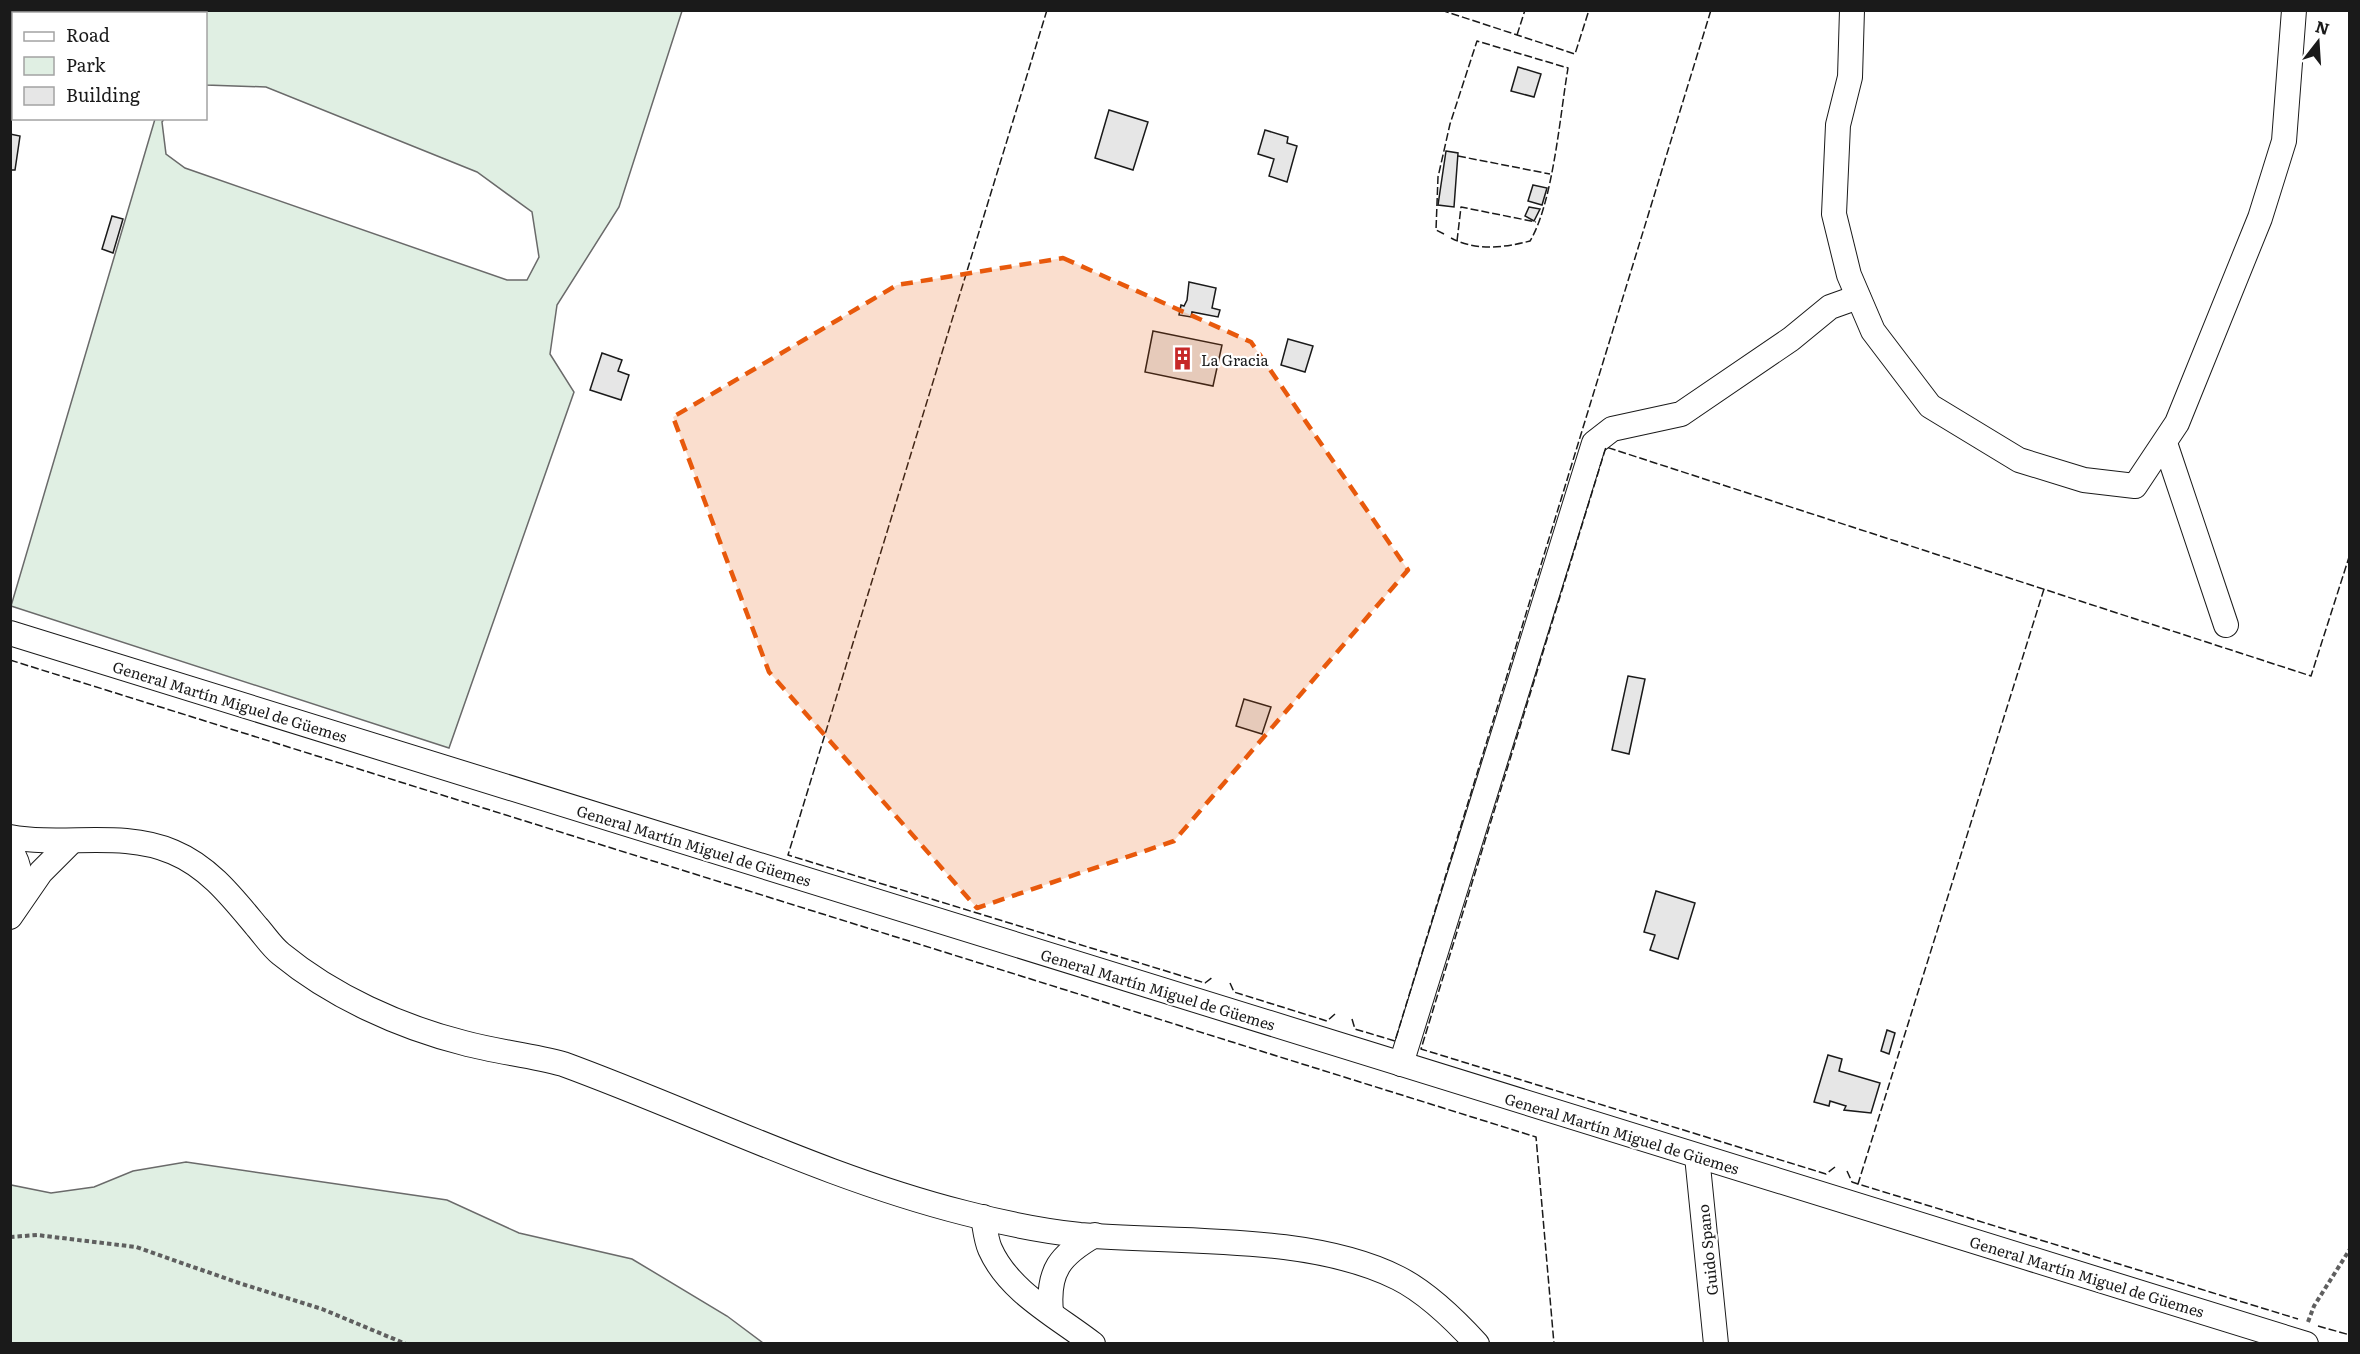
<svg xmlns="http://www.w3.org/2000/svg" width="2360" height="1354" viewBox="0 0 2360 1354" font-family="Literata,serif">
  <rect width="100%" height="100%" fill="#fff"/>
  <!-- green -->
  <g fill="#e0efe3" stroke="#6a6a6a" stroke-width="1.5">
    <polygon points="186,11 682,11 619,207 557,305 550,354 574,392 449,748 11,606 155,119 164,119 162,122 166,154 185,168 507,280 527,280 539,257 532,212 477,172 266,87 206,85 206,14 186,13"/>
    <polygon points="186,1162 447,1200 519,1233 632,1259 727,1316 763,1343 11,1343 11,1185 51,1193 94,1187 133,1171"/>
  </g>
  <!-- building -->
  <g fill="#e6e6e6" stroke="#1a1a1a" stroke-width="1.5">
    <polygon points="1518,67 1541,74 1534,97 1511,91"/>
    <polygon points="1109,110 1148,122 1133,170 1095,158"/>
    <polygon points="1265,130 1288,137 1287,143 1297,146 1287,182 1269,176 1274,159 1258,154"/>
    <polygon points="10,134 20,136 15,170 10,170"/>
    <polygon points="1446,151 1458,153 1454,207 1438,205"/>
    <polygon points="1533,185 1547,188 1542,205 1528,201"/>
    <polygon points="1529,207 1540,209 1534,221 1525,216"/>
    <polygon points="112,216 123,219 113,253 102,249"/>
    <polygon points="1189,282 1216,288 1212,308 1220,310 1218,317 1192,312 1191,317 1179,315 1181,305 1184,306 1187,300"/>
    <polygon points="1153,331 1222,345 1213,386 1145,372"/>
    <polygon points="1288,339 1313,346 1305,372 1281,365"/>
    <polygon points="602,353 622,360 618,371 629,375 621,400 590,390"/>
    <polygon points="1628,676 1645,679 1629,754 1612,750"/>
    <polygon points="1244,699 1271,707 1262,734 1236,726"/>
    <polygon points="1656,891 1695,903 1678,959 1650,950 1655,935 1644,932"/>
    <polygon points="1887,1030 1895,1033 1889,1054 1881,1051"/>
    <polygon points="1828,1055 1842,1059 1839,1071 1880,1083 1871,1113 1844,1110 1846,1106 1830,1101 1829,1106 1814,1102"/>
  </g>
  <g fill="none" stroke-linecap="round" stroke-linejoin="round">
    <defs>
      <g id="minor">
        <polyline points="1852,10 1850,77 1838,125 1834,214 1849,275 1873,331 1930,406 2019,460 2084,480 2135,486 2177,423 2260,218 2284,141 2294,10"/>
        <polyline points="2165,443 2226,625"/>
        <polyline points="10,633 2306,1344"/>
        <path d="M10 837C64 847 122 830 173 852 209 867 232 897 257 927 265 936 272 947 281 954 332 996 400 1027 464 1043 497 1052 530 1055 563 1064 697 1113 826 1178 965 1213 1003 1223 1042 1231 1080 1235 1177 1243 1311 1234 1398 1278 1426 1292 1455 1320 1477 1344"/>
        <path d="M10 849C22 867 21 883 18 903"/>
        <polyline points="10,917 41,872 71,842"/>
        <polyline points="1401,1064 1594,443 1612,429 1681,414 1791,339 1830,307 1858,297"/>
        <polyline points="1697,1156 1716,1344"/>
        <path d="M983 1217C985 1228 986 1240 990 1249 1009 1292 1057 1316 1093 1344"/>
        <path d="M1051 1312C1047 1271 1060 1255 1095 1235"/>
      </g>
    </defs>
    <!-- minor casing -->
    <use href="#minor" stroke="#1a1a1a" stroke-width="26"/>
    <!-- path -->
    <g stroke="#5f5f5f" stroke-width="4" stroke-dasharray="4.5 3" stroke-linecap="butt">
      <polyline points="10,1237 37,1235 136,1247 239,1283 322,1309 406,1344"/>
      <polyline points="2308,1322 2314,1306 2350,1249"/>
    </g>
    <!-- minor -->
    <use href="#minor" stroke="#fff" stroke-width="24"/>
    <!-- fence -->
    <g stroke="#1a1a1a" stroke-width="1.5" stroke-dasharray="8 3" stroke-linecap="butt">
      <polyline points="1047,10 788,855 1205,983 1213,977"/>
      <polyline points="1441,10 1575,54 1589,10"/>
      <polyline points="1517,35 1525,10"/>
      <polyline points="1458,156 1550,174"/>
      <path d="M1444 234 1436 230 1438 177 1450 124 1477 41 1568 68C1560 115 1553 203 1530 241 1503 248 1476 251 1451 238"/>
      <polyline points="1457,241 1461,207 1536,222"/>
      <polyline points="2044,589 1858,1184 2298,1319"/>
      <polyline points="10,660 1536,1137 1554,1344"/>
      <polyline points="1230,983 1234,992 1327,1021 1335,1014"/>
      <polyline points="1352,1019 1355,1029 1395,1041 1711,10"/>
      <polyline points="1835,1167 1826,1174 1421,1049 1606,447 2311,676 2350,554"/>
      <polyline points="1847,1171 1852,1182 1858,1184"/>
      <polyline points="2318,1326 2350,1335"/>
    </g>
  </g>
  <!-- marked area -->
  <path fill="#e8590c" fill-opacity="0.2" stroke="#e8590c" stroke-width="4.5" stroke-dasharray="12 8" stroke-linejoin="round" d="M1063 258 1251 342 1408 570 1174 841 977 908 769 672 673 417 897 285Z"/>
  <!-- icons -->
  <defs>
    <symbol id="building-bare" viewBox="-9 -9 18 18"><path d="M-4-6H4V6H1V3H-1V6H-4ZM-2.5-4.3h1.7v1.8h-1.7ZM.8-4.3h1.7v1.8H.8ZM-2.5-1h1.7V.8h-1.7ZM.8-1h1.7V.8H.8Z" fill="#c62828" stroke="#fff" stroke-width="2.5" paint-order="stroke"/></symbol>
  </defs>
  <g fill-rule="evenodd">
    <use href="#building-bare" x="1166" y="342" width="33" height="33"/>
  </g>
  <g text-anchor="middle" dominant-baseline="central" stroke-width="4.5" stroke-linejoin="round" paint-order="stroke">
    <!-- poi labels -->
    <g font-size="15" fill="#1a1a1a" stroke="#fff" text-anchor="start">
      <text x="1201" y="359">La Gracia</text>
    </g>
    <!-- street labels -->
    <g font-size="15" fill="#1a1a1a" stroke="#fff">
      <text transform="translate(230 701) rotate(17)">General Martín Miguel de Güemes</text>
      <text transform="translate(694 845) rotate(17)">General Martín Miguel de Güemes</text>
      <text transform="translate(1158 989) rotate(17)">General Martín Miguel de Güemes</text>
      <text transform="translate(1622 1133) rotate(17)">General Martín Miguel de Güemes</text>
      <text transform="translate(1707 1250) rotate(-96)">Guido Spano</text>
      <text transform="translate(2087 1276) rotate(17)">General Martín Miguel de Güemes</text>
    </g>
  </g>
  <!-- border -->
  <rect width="2360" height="1354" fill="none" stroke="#1a1a1a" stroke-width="24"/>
  <!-- legend -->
  <rect x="12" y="12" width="195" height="108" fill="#ffffff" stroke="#a3a3a3" stroke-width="1.5"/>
  <rect x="24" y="32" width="30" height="9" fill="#ffffff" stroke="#a3a3a3" stroke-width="1.5"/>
  <text x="66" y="42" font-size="18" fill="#1a1a1a">Road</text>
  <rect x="24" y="57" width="30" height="18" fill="#e0efe3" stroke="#a3a3a3" stroke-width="1.5"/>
  <text x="66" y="72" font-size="18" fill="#1a1a1a">Park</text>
  <rect x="24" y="87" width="30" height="18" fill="#e6e6e6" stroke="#a3a3a3" stroke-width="1.5"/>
  <text x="66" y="102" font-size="18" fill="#1a1a1a">Building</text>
  <!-- north arrow -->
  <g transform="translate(2318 42) rotate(17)" stroke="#ffffff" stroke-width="4.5" paint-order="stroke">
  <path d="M0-4.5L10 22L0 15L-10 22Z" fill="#1a1a1a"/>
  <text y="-9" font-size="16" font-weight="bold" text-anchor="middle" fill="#1a1a1a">N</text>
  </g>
</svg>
